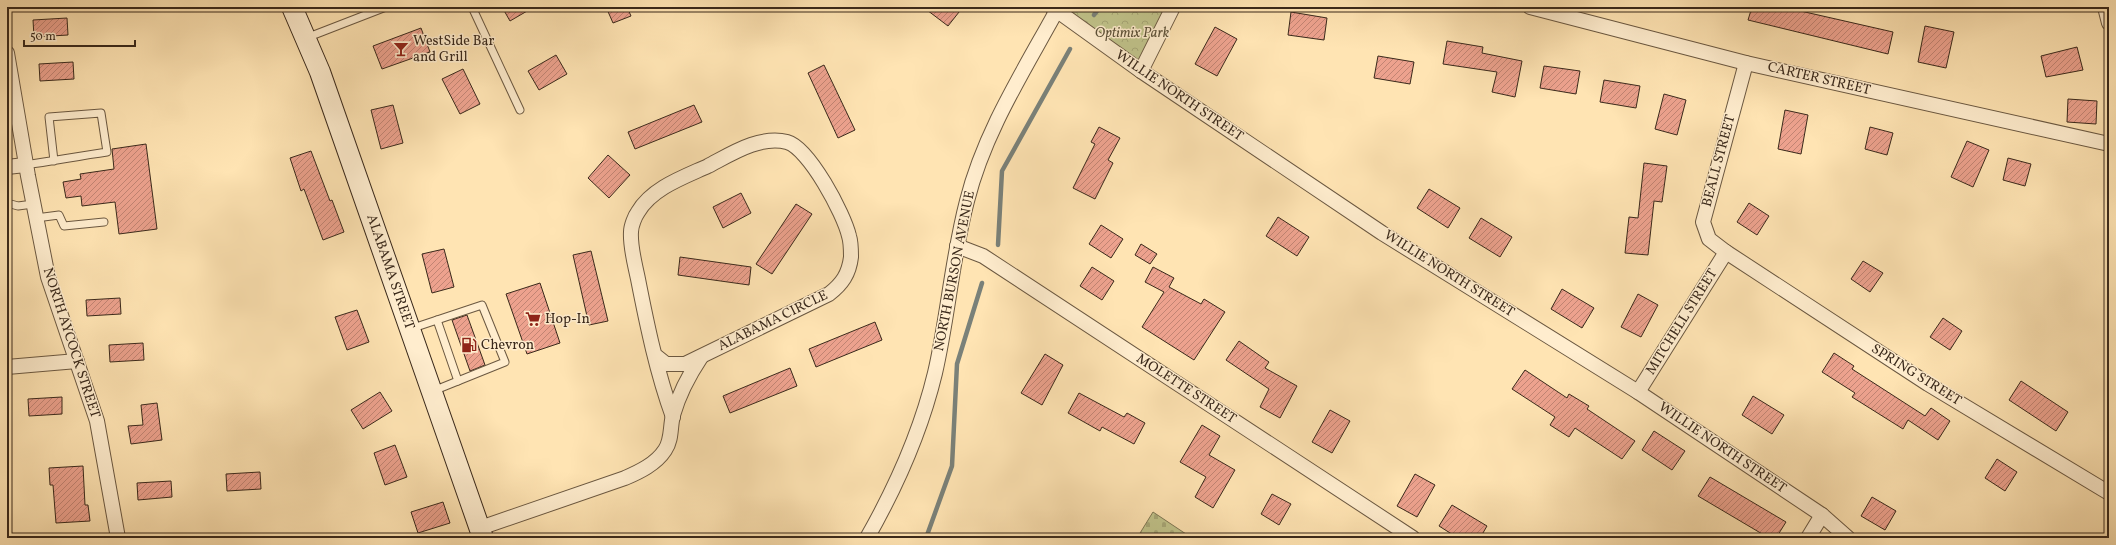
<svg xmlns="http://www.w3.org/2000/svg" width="2116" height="545" viewBox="0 0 2116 545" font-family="Vollkorn,serif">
  <defs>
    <pattern id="cemetery-stones" width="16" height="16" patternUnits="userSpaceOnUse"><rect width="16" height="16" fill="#c1c48b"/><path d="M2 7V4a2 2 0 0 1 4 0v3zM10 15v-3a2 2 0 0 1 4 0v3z" fill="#a7a877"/></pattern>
    <pattern id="park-crowns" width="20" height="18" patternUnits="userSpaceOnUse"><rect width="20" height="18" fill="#c1c48b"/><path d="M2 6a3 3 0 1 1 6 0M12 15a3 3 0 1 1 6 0" fill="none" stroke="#a7a877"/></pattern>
    <pattern id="building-hatch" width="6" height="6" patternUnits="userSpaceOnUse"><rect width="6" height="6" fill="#eda28e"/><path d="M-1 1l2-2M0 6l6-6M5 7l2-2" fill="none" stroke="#c18473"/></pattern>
  </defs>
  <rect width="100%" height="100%" fill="#ffe4b3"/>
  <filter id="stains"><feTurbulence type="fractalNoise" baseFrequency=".005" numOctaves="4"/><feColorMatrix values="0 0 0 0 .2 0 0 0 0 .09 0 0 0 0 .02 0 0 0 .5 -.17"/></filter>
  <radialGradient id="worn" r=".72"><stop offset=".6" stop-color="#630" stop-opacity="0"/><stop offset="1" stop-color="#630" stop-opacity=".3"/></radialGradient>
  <!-- cemetery -->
  <polygon fill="url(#cemetery-stones)" stroke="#7e7653" points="1153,512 1192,538 1137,538"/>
  <!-- park -->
  <polygon fill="url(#park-crowns)" stroke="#7e7653" points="1052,7 1173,7 1141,71"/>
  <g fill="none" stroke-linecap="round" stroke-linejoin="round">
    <!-- stream -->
    <g stroke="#7a8179" stroke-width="4.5">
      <polyline points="1094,15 1100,7"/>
      <polyline points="998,245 1002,171 1070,49"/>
      <polyline points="926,538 952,466 957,364 982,283"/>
    </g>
  </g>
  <!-- building -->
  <g fill="url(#building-hatch)" stroke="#3a291b">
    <polygon points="502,7 534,7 510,21"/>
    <polygon points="606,7 627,7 631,16 613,23"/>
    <polygon points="923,7 963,7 948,26"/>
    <polygon points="1752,7 1783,7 1893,32 1888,54 1748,20"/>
    <polygon points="1291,12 1327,18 1324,40 1288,35"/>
    <polygon points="67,18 68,35 34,37 33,20"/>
    <polygon points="1925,26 1954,32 1946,68 1918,62"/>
    <polygon points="1215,27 1237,39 1217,76 1195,64"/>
    <polygon points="421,28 430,52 382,69 373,46"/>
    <polygon points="1447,41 1483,47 1482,53 1522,61 1515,97 1492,92 1497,72 1443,64"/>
    <polygon points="2077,47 2083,70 2046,77 2041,56"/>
    <polygon points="556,55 567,74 539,90 528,71"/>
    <polygon points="1378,56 1414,62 1410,84 1374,78"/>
    <polygon points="73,62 74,79 40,81 39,64"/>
    <polygon points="824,65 855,130 838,138 808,73"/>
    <polygon points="1544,66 1580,71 1576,94 1540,88"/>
    <polygon points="463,69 480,104 460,114 442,79"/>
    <polygon points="1604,80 1640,86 1636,108 1600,102"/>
    <polygon points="1664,94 1686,100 1677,135 1655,129"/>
    <polygon points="2068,99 2097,101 2096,124 2067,122"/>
    <polygon points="393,105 403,143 381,149 371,110"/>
    <polygon points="694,105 702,122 635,149 628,132"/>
    <polygon points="1785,110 1808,115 1801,154 1778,149"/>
    <polygon points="1099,127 1120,138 1108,160 1113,163 1095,199 1073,188 1095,144 1091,142"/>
    <polygon points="1870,127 1893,133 1887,155 1865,149"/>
    <polygon points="1967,141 1989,150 1973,187 1951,177"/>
    <polygon points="146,144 157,229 119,234 115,202 82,206 81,196 66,198 63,182 81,179 80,174 114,169 112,149"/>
    <polygon points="311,151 330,201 332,200 344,232 323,240 304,189 301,191 290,158"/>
    <polygon points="608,155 630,175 609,198 588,178"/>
    <polygon points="2008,158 2031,164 2025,186 2003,180"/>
    <polygon points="1644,163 1667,166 1662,202 1654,201 1648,255 1625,253 1629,217 1638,218"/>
    <polygon points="1429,189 1460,208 1448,228 1417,208"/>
    <polygon points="741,193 751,213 723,228 713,207"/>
    <polygon points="1749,203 1769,216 1757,235 1737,222"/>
    <polygon points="796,204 812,214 772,274 756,264"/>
    <polygon points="1278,217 1309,237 1297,256 1266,236"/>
    <polygon points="1481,218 1512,237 1500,257 1469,238"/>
    <polygon points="1101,225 1123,239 1111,258 1089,244"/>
    <polygon points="1141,244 1157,254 1150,264 1135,255"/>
    <polygon points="444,249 454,287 432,293 422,254"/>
    <polygon points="591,251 608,321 589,325 573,255"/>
    <polygon points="680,257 751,267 749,285 678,275"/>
    <polygon points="1863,261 1883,273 1870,292 1851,279"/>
    <polygon points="1092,267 1114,281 1102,300 1080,286"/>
    <polygon points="1153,267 1174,278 1169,287 1201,304 1204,299 1225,312 1194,360 1142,327 1164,292 1145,282"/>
    <polygon points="540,283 560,343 527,354 506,294"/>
    <polygon points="1562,289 1594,308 1582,328 1551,309"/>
    <polygon points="1638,294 1658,305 1641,337 1621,327"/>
    <polygon points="120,298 121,314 87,316 86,300"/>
    <polygon points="357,310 369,342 347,350 335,317"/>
    <polygon points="467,315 485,365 470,371 452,320"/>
    <polygon points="1943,318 1962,331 1950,350 1930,337"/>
    <polygon points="875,322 882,340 816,367 809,349"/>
    <polygon points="1239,341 1269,362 1265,368 1297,386 1280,418 1260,407 1269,389 1226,360"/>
    <polygon points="143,343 144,360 110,362 109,345"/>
    <polygon points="1834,353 1854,366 1852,369 1925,416 1931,408 1950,421 1938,440 1908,420 1903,429 1852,397 1855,393 1822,372"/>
    <polygon points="1045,354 1063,365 1042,405 1021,393"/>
    <polygon points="790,368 797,386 730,413 723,396"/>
    <polygon points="1525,370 1567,398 1569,394 1589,406 1587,409 1635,441 1622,459 1575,428 1569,437 1550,425 1555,417 1512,389"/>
    <polygon points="2021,381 2068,412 2056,431 2009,400"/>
    <polygon points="380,392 392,411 363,429 351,410"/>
    <polygon points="1079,393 1124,417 1127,413 1145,423 1134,444 1102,427 1100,431 1068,413"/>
    <polygon points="1753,396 1784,415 1772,434 1742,415"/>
    <polygon points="62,397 62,414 29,416 28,399"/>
    <polygon points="157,403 162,440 131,444 128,426 143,425 141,405"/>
    <polygon points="1330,410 1350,421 1332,453 1312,442"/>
    <polygon points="1202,425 1220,436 1209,455 1235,470 1213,508 1195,497 1206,477 1180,462"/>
    <polygon points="1654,431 1685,451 1672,470 1642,450"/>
    <polygon points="395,445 407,477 385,485 374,453"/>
    <polygon points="1997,459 2017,472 2005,491 1985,478"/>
    <polygon points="83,466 85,505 88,505 90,521 56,523 53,485 50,485 49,468"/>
    <polygon points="260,472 261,489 227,491 226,474"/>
    <polygon points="1415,474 1435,485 1417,517 1397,506"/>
    <polygon points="1710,477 1786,522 1776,538 1769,538 1698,496"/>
    <polygon points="171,481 172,497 138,500 137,483"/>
    <polygon points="1272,494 1291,504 1279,525 1261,514"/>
    <polygon points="1872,497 1896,511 1885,530 1861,516"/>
    <polygon points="443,502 450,523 418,533 411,512"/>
    <polygon points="1452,505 1487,526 1480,538 1458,538 1439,526"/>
  </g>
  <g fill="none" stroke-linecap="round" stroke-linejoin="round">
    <defs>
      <g id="service">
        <polyline points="472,7 520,110"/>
        <polyline points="306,38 386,7"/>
        <path d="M25 165C53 161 79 156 107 152L101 113 49 117 54 161"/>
        <polyline points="7,203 18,206 33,204"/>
        <polyline points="36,218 59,215 64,226 104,222"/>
        <polyline points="437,320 458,381"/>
        <polyline points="410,329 482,305 505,362 433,391"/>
      </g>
      <g id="minor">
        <polyline points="1052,7 1141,71 1382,233 1638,392 1822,515 1848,538"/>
        <polyline points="1530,7 1746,63 2109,144"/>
        <polyline points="2105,7 2109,23"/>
        <polyline points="7,53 28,176 48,277 97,421 118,538"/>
        <polyline points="1746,63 1703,222 1709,239 1726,252 1928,384 2109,493"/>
        <polyline points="1141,71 1173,7"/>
        <polyline points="7,167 25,165"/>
        <polyline points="957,246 983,256 1413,538"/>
        <path d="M656 356 666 364H685L829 294C842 284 849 274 851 257 851 251 851 242 849 236 844 214 809 148 787 142 760 135 731 154 708 166 684 177 652 188 638 212 635 216 631 226 631 232 630 247 635 264 638 279 647 325 657 373 673 417"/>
        <polyline points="7,367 77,361"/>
        <polyline points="1638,392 1726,252"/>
        <path d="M480 528 625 478C639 472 656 464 665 450 672 440 670 427 673 415 679 394 689 375 701 357"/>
        <path d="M867 538C896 487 921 431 935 373 948 317 952 258 967 201 984 133 1023 72 1057 10"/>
        <polyline points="1808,538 1822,515"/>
      </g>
      <polyline id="secondary" points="292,7 320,72 483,538"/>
    </defs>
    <!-- service casing -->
    <use href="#service" stroke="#6b5841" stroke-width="9"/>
    <!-- minor casing -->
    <use href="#minor" stroke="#6b5841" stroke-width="16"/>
    <!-- secondary casing -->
    <use href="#secondary" stroke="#3a291b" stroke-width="22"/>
    <!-- service -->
    <use href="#service" stroke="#ffedce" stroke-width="7"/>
    <!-- minor -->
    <use href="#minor" stroke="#ffedce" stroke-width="14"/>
    <!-- secondary -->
    <use href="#secondary" stroke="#ffedce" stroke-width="20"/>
  </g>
  <!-- icons -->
  <defs>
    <symbol id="bar-bare" viewBox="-9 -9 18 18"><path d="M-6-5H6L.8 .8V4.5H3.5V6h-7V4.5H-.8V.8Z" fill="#8f2418" stroke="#ffedce" stroke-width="2.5" paint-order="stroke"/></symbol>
    <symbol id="supermarket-bare" viewBox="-9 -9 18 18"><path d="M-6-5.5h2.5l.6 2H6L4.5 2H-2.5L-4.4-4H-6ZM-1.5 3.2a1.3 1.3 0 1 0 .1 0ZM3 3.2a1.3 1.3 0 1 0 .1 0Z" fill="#8f2418" stroke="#ffedce" stroke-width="2.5" paint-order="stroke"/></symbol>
    <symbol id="fuel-bare" viewBox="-9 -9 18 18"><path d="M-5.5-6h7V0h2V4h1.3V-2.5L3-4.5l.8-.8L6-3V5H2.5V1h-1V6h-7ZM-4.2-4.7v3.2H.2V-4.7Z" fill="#8f2418" stroke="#ffedce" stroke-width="2.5" paint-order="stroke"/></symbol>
  </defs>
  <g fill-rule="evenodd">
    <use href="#bar-bare" x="390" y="38" width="22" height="22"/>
    <use href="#supermarket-bare" x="522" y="308" width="22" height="22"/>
    <use href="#fuel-bare" x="458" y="334" width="22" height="22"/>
  </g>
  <g text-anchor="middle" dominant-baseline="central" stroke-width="3" stroke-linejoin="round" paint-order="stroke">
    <!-- park labels -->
    <g font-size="14" font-style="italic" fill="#5c5037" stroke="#ffedce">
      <text x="1132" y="33">Optimix Park</text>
    </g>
    <!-- poi labels -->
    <g font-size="14" fill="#3a291b" stroke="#ffedce" text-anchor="start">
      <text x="413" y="41">WestSide Bar<tspan x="413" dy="16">and Grill</tspan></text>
      <text x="545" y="319">Hop-In</text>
      <text x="481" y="345">Chevron</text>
    </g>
    <!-- street labels -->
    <g font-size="14" fill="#3a291b" stroke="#ffedce">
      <text transform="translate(1819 79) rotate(13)">CARTER STREET</text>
      <text transform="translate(1179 96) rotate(34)">WILLIE NORTH STREET</text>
      <text transform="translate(1719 161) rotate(-75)">BEALL STREET</text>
      <text transform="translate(955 271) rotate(-79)">NORTH BURSON AVENUE</text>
      <text transform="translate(390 272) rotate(71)">ALABAMA STREET</text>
      <text transform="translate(1449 274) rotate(32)">WILLIE NORTH STREET</text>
      <text transform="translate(773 321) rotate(-26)">ALABAMA CIRCLE</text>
      <text transform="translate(1682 322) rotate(-58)">MITCHELL STREET</text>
      <text transform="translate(71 343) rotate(72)">NORTH AYCOCK STREET</text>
      <text transform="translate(1916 375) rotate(32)">SPRING STREET</text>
      <text transform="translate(1186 389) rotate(33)">MOLETTE STREET</text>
      <text transform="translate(1722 448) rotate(34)">WILLIE NORTH STREET</text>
    </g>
  </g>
  <!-- margin -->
  <rect width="2116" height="545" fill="none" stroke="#ffe4b3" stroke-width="24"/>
  <rect x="8" y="8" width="2100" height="529" fill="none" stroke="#3a291b" stroke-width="2"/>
  <rect x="12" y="12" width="2092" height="521" fill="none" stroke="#3a291b"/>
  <!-- scale -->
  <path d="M24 40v6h111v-6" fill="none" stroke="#3a291b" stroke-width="2"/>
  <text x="30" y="40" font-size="12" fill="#3a291b" stroke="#ffedce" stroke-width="3" paint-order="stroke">50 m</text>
  <rect width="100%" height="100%" filter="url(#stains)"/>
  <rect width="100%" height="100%" fill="url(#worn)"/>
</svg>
